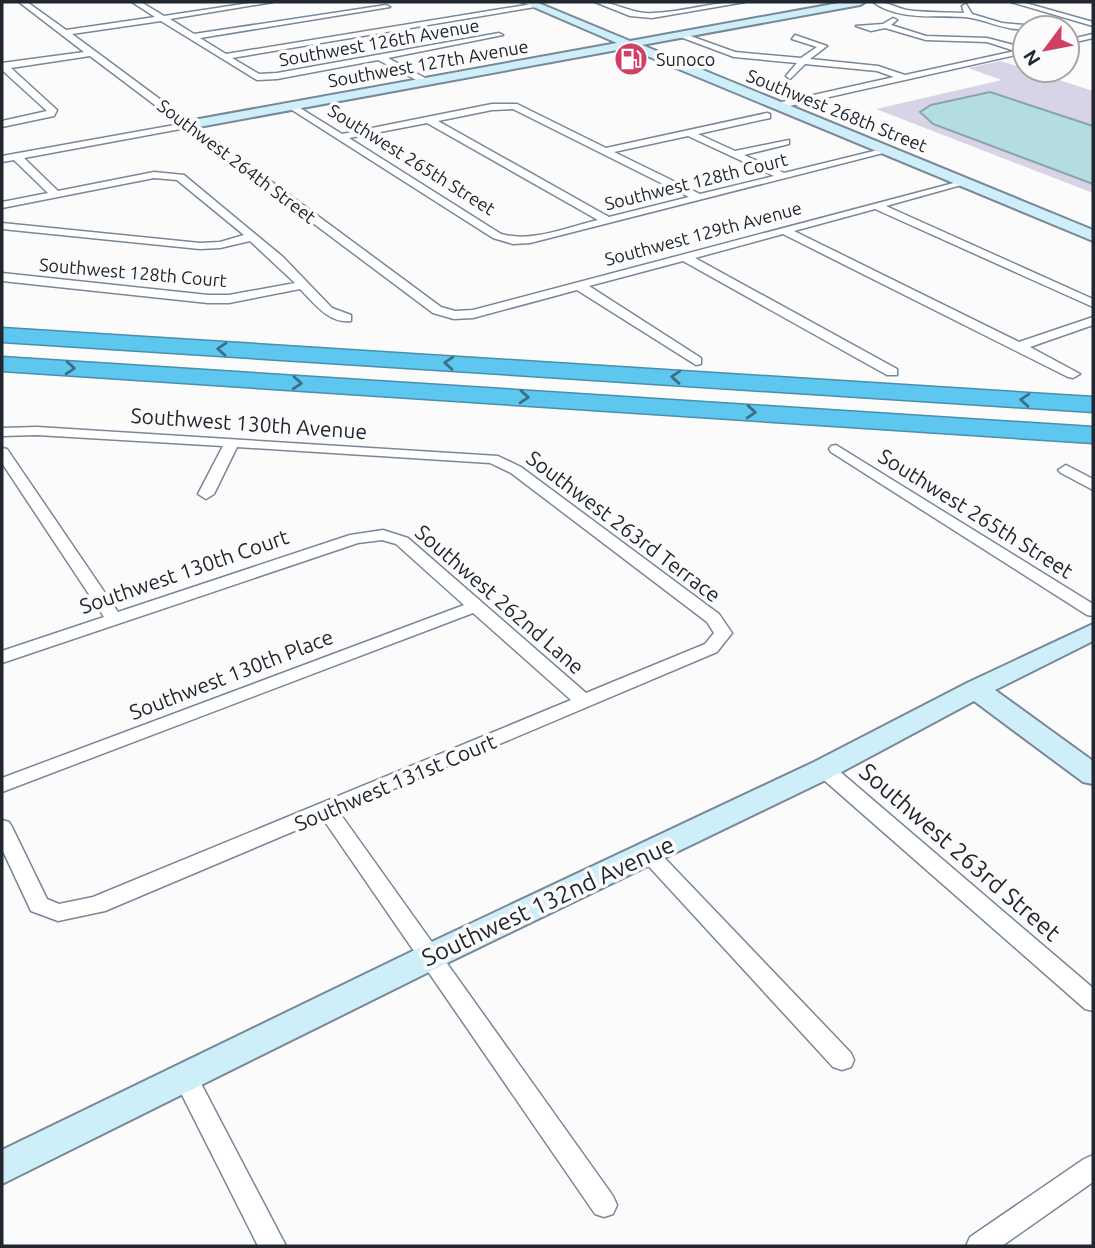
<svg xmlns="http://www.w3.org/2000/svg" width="1095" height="1248" viewBox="0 0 1095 1248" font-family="Ubuntu,sans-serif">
  <rect width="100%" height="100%" fill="#fbfbfb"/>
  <!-- green -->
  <polygon fill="#d8d3e7" points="1001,61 1093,91 1093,193 876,109 1002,80 968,68"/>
  <!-- water -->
  <polygon fill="#b3dde0" stroke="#87a6ab" stroke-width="2" points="990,92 1093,126 1093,184 933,124 920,112 931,105"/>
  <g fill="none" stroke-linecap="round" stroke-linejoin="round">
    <defs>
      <g id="street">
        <path d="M19 2H27L66 30 155 17 132 2H141L164 16 256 2H273L170 19 194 34 386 5 390 7 200 38 226 54 538 3 535 7 232 58 259 74 277 73 499 33 503 35 388 58 427 79 428 81 424 84 378 60 277 79 257 80 161 21 72 34 441 307 455 311 473 310 965 180V184L886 206 1093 299V307L875 209 794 231 1019 342 1093 317V325L1030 347 1080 374 1073 378 1068 377 783 234 695 258 897 369V375H887L683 261 589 286 701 358V364L696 365 577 290 473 318 454 319 433 313 186 128 24 158 58 191 154 172 184 175 283 257 332 308 351 315V321C329 324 314 303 300 289L229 303H208L2 281V273L208 295H229L295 283 250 241 220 248 200 249 2 229V223L200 243 220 242 244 235 177 180 154 178 2 208V202L48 193 14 160 2 162V156L180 124 90 56 11 68 57 110 54 116 2 127V121L47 111 2 70V63L84 52Z"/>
        <path d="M595 2C615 1 633 15 653 13 684 12 714 1 745 2L652 18 630 16Z"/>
        <path d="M873 2C885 1 895 7 907 10 926 13 945 12 964 13L962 6 966 4 972 14 1002 23 1035 26C1012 36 988 19 965 17 935 15 899 21 873 2Z"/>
        <polygon points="1011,2 1022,2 1093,22 1093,26"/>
        <polygon points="893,18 897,20 891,25 926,36 987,38 1025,48 1025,53 776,109 771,106 773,104 894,77 877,71 805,64 790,79 786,76 797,63 734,57 675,35 682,33 735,52 801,58 817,47 792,39 795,35 827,46 810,59 878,66 905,75 1015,51 987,42 926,40 885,28 871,31 856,26 883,24"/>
        <polygon points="1093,34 1093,38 1067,44 1067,40"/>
        <path d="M292 103 342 134 492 104H517L606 148 767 113 770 114V118L698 134 735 151 789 140V144L744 155 784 173 886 148 891 151 530 243 513 244 493 238 289 108 287 106ZM513 109 689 197 609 217 438 121 492 110ZM427 123 598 220C567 227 532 243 501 234L349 138ZM688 136 774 176 700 194 614 152Z"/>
        <polygon points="37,427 498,456 521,467 719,614 732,633 717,652 339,812 613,1196 617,1205 613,1214 604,1217 595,1214 323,819 105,911 58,921 31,911 2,849 2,820 9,822 12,827 47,899 59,904 93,897 571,700 473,613 2,792 2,778 464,605 396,544 382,540 358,543 2,663 2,651 104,617 2,463 2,448 7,449 118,612 350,535 383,530 408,538 586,693 705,644 714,633 707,622 511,473 490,463 237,447 214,494 206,499 198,494 223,446 37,435 2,436 2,428"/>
        <polygon points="836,445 1093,604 1093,616 1087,615 831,452 829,449 831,446"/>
        <polygon points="1066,465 1093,479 1093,490 1061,473 1058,470"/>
        <polygon points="824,762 831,764 1093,988 1093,1011 1085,1009 817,774 814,769 817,764"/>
        <polygon points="649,846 656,849 851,1053 854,1060 851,1067 842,1070 833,1067 642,859 638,854 642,849"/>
        <polygon points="186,1068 195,1072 286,1246 258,1246 174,1079 177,1072"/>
        <polygon points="1093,1155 1093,1182 1002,1246 966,1246 970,1237 1084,1159"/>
      </g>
      <g id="secondary">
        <polygon points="522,2 536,2 630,41 844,2 865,2 860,5 642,45 1093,230 1093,241 628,48 188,129 181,125 188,121 617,43"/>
        <polygon points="1093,624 1093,641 995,690 1093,761 1093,784 1083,782 974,701 834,776 443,965 2,1184 2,1150 421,947 814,762 967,683"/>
      </g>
      <g id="highway">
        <polygon points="2,328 1093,397 1093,412 2,342"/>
        <polygon points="2,357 1093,427 1093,443 2,371"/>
      </g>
    </defs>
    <!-- street casing -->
    <use href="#street" stroke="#788899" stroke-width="3"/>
    <!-- secondary casing -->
    <use href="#secondary" stroke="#788899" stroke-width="4"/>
    <!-- highway casing -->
    <use href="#highway" stroke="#488fac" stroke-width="3"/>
    <!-- street -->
    <use href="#street" fill="#fff" fill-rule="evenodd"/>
    <!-- secondary -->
    <use href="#secondary" fill="#ceeefa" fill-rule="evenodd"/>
    <!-- highway -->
    <use href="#highway" fill="#5dc7f0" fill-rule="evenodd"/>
  </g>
  <!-- one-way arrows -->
  <defs><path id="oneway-chevron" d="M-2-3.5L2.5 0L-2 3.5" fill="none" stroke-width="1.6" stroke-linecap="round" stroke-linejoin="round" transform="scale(1.75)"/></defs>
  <g stroke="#3c6f85">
    <use href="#oneway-chevron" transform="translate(222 349) rotate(-176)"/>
    <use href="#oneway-chevron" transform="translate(449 363) rotate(-176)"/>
    <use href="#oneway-chevron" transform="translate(70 368) rotate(4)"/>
    <use href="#oneway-chevron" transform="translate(676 377) rotate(-176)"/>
    <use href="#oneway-chevron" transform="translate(297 383) rotate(4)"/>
    <use href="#oneway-chevron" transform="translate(524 397) rotate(4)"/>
    <use href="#oneway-chevron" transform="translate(1025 400) rotate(-176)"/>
    <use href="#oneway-chevron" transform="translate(751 412) rotate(4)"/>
  </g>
  <!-- icons -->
  <defs>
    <symbol id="fuel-disc" viewBox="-11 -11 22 22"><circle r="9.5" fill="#cf4064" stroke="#fbfbfb"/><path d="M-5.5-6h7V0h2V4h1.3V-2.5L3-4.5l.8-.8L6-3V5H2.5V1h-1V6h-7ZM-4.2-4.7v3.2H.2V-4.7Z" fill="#fff"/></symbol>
  </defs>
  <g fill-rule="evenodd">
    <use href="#fuel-disc" x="612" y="40" width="38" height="38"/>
  </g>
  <g text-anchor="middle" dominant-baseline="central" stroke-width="7" stroke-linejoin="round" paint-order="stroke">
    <!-- far-street labels -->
    <g font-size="18" fill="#21272e" stroke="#fbfbfb">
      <text transform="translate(379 42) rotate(-10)">Southwest 126th Avenue</text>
      <text transform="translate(428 63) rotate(-10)">Southwest 127th Avenue</text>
      <text transform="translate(837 110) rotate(22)">Southwest 268th Street</text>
      <text transform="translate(412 159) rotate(32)">Southwest 265th Street</text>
      <text transform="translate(237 161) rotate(37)">Southwest 264th Street</text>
      <text transform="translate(696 181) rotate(-14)">Southwest 128th Court</text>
      <text transform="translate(703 233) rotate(-15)">Southwest 129th Avenue</text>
      <text transform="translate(133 272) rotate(5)">Southwest 128th Court</text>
    </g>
    <!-- far-poi labels -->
    <g font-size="18" fill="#21272e" stroke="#fbfbfb" text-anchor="start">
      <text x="656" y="59">Sunoco</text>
    </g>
    <!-- street labels -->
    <g font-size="21" fill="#21272e" stroke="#fbfbfb">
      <text transform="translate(249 423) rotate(4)">Southwest 130th Avenue</text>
      <text transform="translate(976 513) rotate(32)">Southwest 265th Street</text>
      <text transform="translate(624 526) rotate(37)">Southwest 263rd Terrace</text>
      <text transform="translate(184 571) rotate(-19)">Southwest 130th Court</text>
      <text transform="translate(500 599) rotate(41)">Southwest 262nd Lane</text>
      <text transform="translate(231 674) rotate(-21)">Southwest 130th Place</text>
      <text transform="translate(395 782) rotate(-23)">Southwest 131st Court</text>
    </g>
    <!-- near-street labels -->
    <g font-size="24" fill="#21272e" stroke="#fbfbfb">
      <text transform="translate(960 852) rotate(41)">Southwest 263rd Street</text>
      <text transform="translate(548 901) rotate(-25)">Southwest 132nd Avenue</text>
    </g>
  </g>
  <!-- border -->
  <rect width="1095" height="1248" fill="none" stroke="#21272e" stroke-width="7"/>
  <!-- north arrow -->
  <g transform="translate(1046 49) rotate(238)"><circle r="33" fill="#fbfbfb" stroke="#a4a6a9" stroke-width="2"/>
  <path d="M0-5L12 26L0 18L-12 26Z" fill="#cf4064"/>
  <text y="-10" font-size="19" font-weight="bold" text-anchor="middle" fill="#21272e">N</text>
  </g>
</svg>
